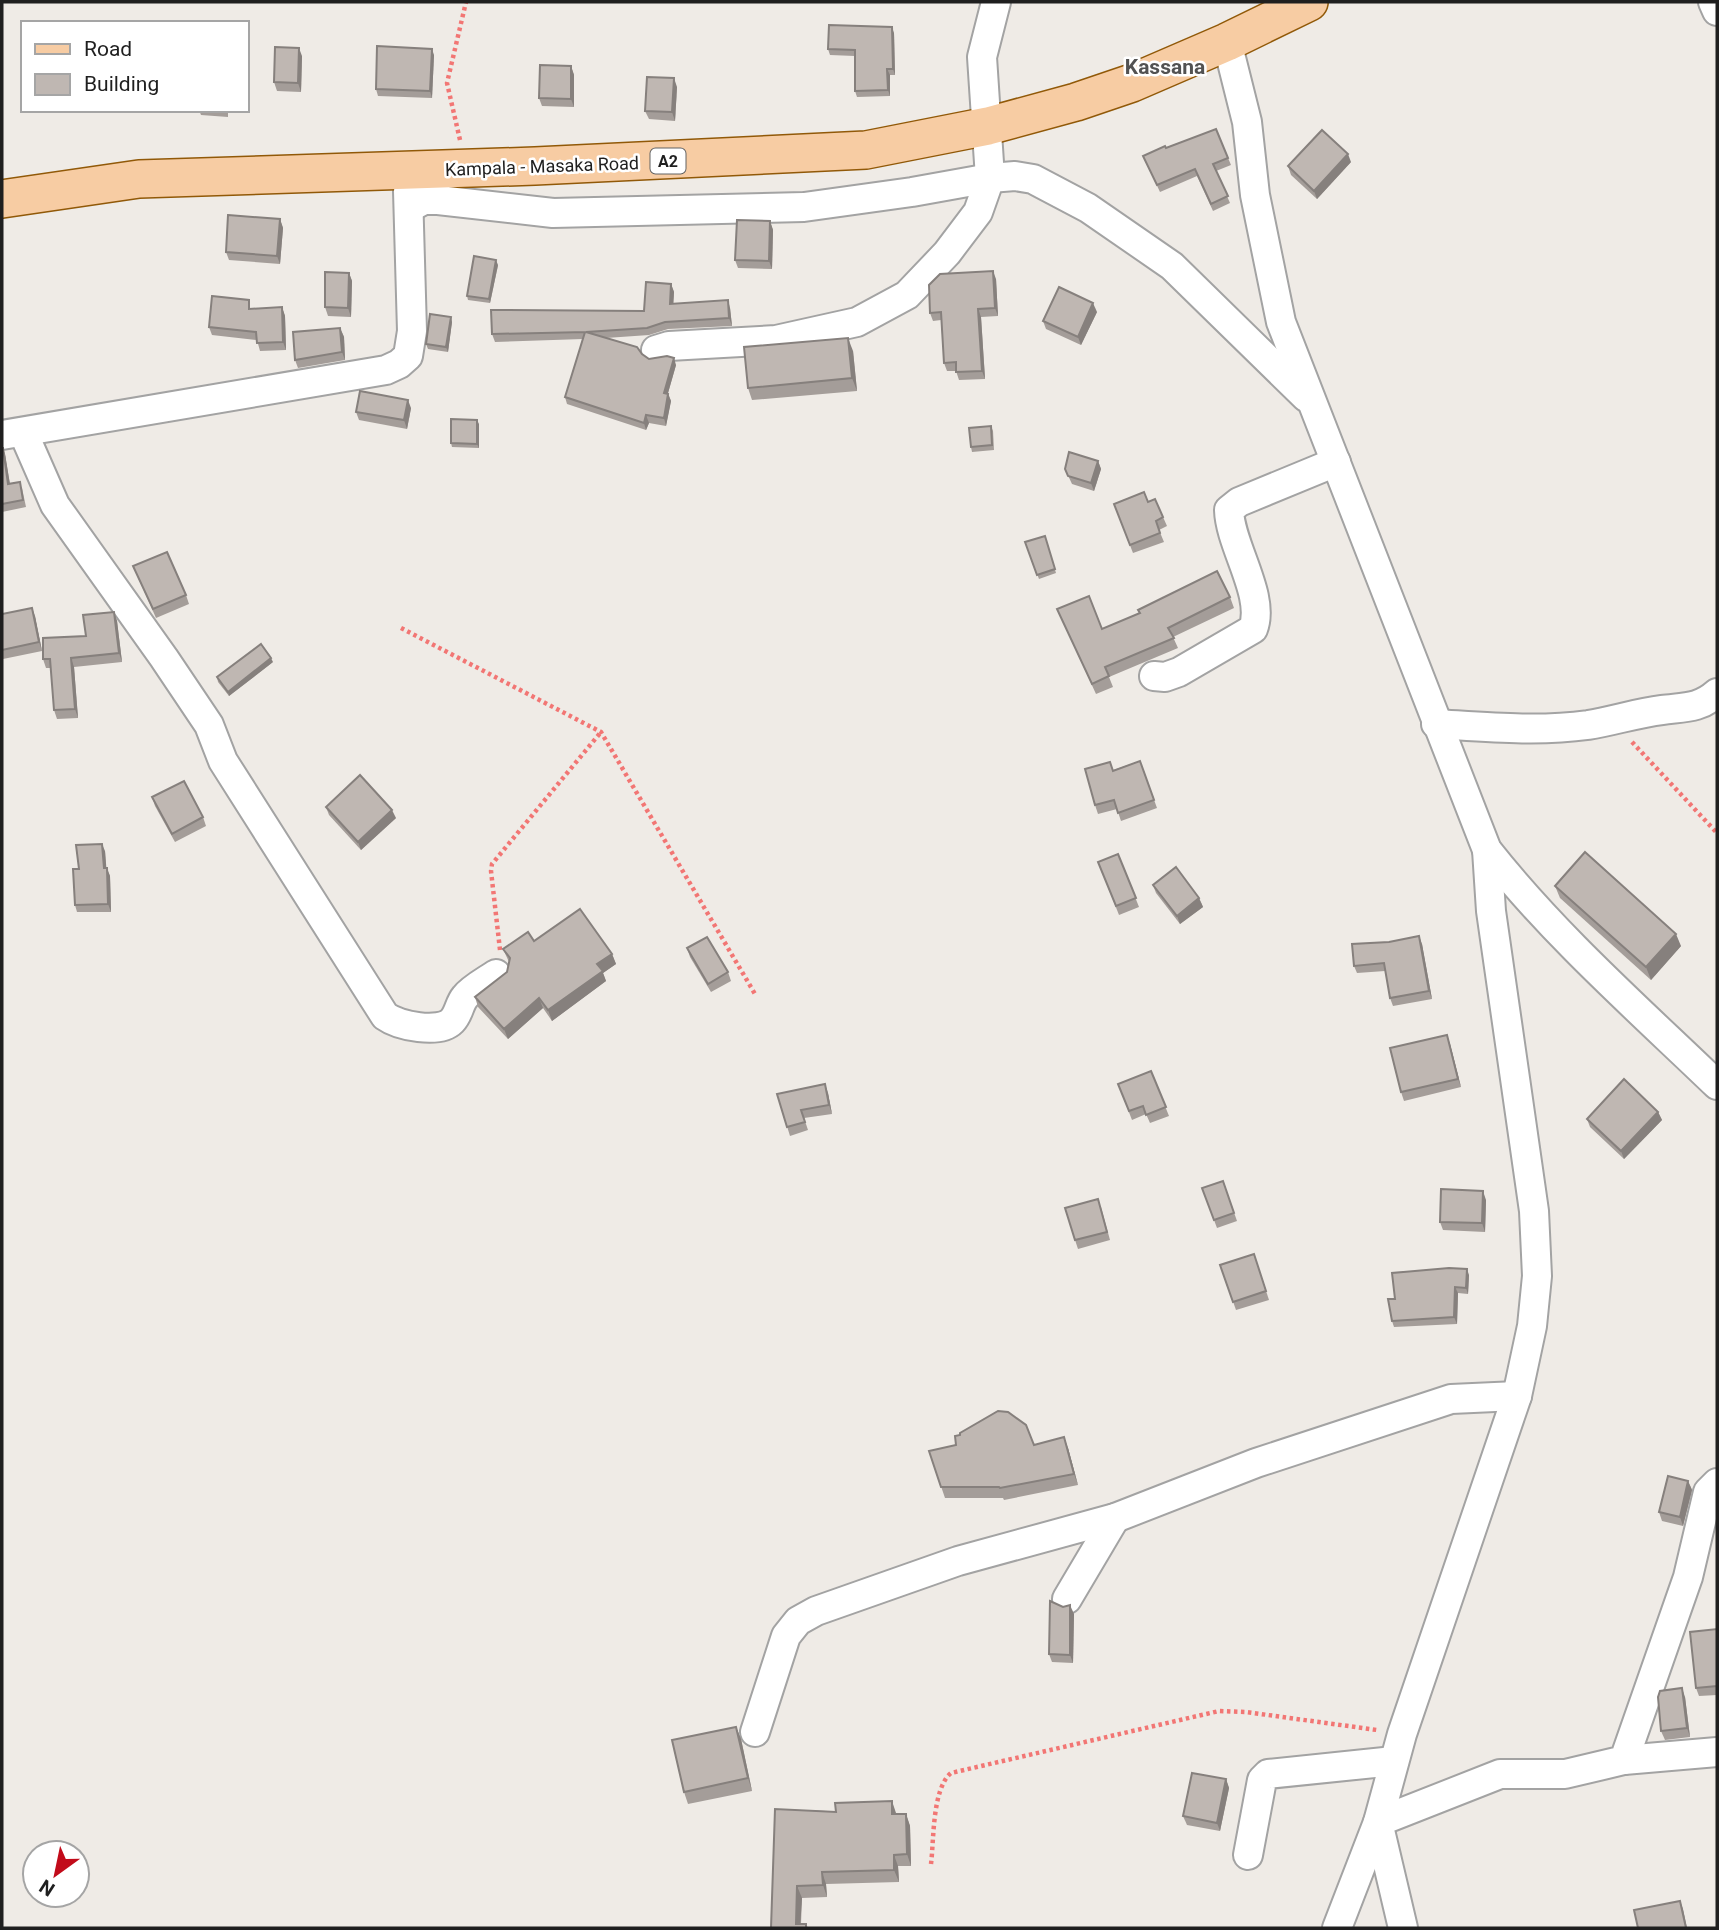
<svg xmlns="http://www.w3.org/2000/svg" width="1719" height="1930" viewBox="0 0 1719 1930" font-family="Roboto,sans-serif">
  <rect width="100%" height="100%" fill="#efebe6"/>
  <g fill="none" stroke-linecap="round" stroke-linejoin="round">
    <defs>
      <g id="minor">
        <polyline points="1713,2 1717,11"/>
        <path d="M1227 42 1247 122 1255 195 1281 322 1487 850C1555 936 1638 1009 1717 1085"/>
        <polyline points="409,208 424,200 438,200 553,213 804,207 912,192 990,178 1015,176 1033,179 1088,208 1172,266 1306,397"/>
        <polyline points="656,350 669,346 776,340 857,322 907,295 947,253 978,212 990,178 982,57 996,2"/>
        <path d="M23 432 55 505 164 658 209 725 223 761 385 1016C399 1026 439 1034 452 1021 459 1014 459 1004 465 997 472 988 486 981 496 974"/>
        <polyline points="2,435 386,370 399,364 408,356 412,331 408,191"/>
        <path d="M1154 676 1165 677 1179 672 1253 629C1266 596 1230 546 1229 510L1239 502 1336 462"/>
        <path d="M1436 724C1486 727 1537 732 1588 725 1613 721 1637 713 1662 710 1684 707 1699 709 1717 693"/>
        <polyline points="1067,1599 1115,1518"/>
        <polyline points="755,1732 786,1636 798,1621 816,1611 958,1561 1115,1518 1256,1463 1451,1399 1517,1396"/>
        <polyline points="1624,1760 1717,1752"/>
        <polyline points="1248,1855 1262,1780 1268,1774 1394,1761"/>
        <polyline points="1337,1928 1378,1822 1402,1734 1517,1396 1532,1326 1537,1276 1534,1211 1491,911 1487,850"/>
        <polyline points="1403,1928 1378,1822 1500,1774 1565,1774 1624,1760 1688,1577 1708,1492 1717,1483"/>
      </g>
      <polyline id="major" points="2,199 139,179 535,166 866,150 988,126 1076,102 1132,83 1227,42 1309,2"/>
    </defs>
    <!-- minor casing -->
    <use href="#minor" stroke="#a3a3a3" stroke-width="32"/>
    <!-- major casing -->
    <use href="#major" stroke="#915908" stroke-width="40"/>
    <!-- path -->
    <g stroke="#f27674" stroke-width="4.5" stroke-dasharray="3.5 3.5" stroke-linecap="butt">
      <polyline points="460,140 447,83 466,2"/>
      <polyline points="401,628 601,732 755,994"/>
      <polyline points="1632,742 1717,833"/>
      <polyline points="500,950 491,871 492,864 601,732"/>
      <path d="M931 1864C934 1840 932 1789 951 1773L1219 1711 1246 1712 1377 1730"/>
    </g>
    <!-- minor -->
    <use href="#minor" stroke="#fff" stroke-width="28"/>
    <!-- major -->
    <use href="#major" stroke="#f7cca3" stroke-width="37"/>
  </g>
  <!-- wall -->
  <g fill="#a49d99">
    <polygon points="894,33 895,75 890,75 890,96 857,97 855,91 855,56 830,55 828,49"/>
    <polygon points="434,55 432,98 378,96 376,89"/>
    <polygon points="302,56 301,92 277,91 274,82"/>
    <polygon points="571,66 574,75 574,107 542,106 539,98"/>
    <polygon points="677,87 675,121 649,119 645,111"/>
    <polygon points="199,110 228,110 228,117 201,115"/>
    <polygon points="1216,129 1231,165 1216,171 1230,203 1213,211 1197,176 1160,192 1143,156"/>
    <polygon points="1351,162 1317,199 1291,175 1288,166"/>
    <polygon points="280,219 283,228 280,264 229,260 226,252"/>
    <polygon points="770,221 773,230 772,269 738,268 735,260"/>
    <polygon points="498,265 490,303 468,300 467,296"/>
    <polygon points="349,273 352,281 351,317 328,316 325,307"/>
    <polygon points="996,279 998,316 981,317 985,379 959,380 956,371 947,371 944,363 941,320 933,321 930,313"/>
    <polygon points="671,284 674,292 673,304 730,308 732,326 668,329 649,335 606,338 649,359 676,365 668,393 671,401 666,426 649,423 646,430 567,404 565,397 583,339 495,342 492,334 644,311"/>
    <polygon points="282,307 285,316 286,350 260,351 257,340 212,335 209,327 253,309"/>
    <polygon points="1097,312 1081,345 1046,329 1043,321"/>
    <polygon points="452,322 448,352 428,349 426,344"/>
    <polygon points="340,328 344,337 345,360 298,368 295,360"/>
    <polygon points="853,351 857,391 752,400 748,388"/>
    <polygon points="411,408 407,429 359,420 356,412"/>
    <polygon points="479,424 479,448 452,447 451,443"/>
    <polygon points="991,426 993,431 994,450 972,452 971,447"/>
    <polygon points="2,448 5,454 10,484 22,488 26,507 2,512"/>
    <polygon points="1098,461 1101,469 1094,491 1072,484 1065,469"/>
    <polygon points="1148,502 1163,517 1167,526 1159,530 1164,542 1133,553 1114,504"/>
    <polygon points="1045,536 1056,573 1039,579 1025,542"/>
    <polygon points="133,566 186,595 189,604 156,618"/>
    <polygon points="1230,597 1234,608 1173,637 1178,648 1109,677 1113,687 1096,694 1057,609 1102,629"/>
    <polygon points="114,612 117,621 122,662 74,667 78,718 57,719 54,710 51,668 46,668 43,659 86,636"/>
    <polygon points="2,614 35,616 42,651 3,659 2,656"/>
    <polygon points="273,662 229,696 218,682 217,677"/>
    <polygon points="1140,761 1157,808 1121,821 1117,809 1098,814 1095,805 1113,770"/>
    <polygon points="152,797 203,817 206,826 175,842 155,806"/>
    <polygon points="326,807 396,818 361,850 329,815"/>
    <polygon points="105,851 106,868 110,876 111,912 77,912 75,905 79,869"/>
    <polygon points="1118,854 1139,907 1119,915 1098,862"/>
    <polygon points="1153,885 1199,898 1203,907 1180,924 1156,893"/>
    <polygon points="1555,886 1681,946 1651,980 1560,898"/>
    <polygon points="534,941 612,954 616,964 603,973 606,981 552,1021 543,1008 508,1039 478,1007 475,997 507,972 509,962 503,949"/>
    <polygon points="1422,944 1432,999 1393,1006 1390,998 1385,971 1357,973 1354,966"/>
    <polygon points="687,948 728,972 731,981 711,992 690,957"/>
    <polygon points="1450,1044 1461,1087 1404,1101 1401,1092"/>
    <polygon points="1151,1071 1169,1116 1150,1123 1146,1114 1132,1120 1118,1084"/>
    <polygon points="828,1093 832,1114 804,1118 808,1130 790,1136 777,1094"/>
    <polygon points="1658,1112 1662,1120 1624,1159 1590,1127 1587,1119"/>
    <polygon points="1223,1181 1237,1221 1217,1228 1202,1188"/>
    <polygon points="1486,1200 1485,1232 1443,1230 1440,1222"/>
    <polygon points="1101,1207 1110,1240 1078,1249 1075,1240"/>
    <polygon points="1254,1254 1269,1300 1236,1310 1220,1265"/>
    <polygon points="1469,1275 1468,1294 1458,1293 1457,1324 1394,1327 1392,1321 1395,1299"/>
    <polygon points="1034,1445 1068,1448 1078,1485 1004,1500 1003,1498 945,1498 929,1451"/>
    <polygon points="1688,1481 1692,1490 1683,1526 1662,1521 1659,1512"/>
    <polygon points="1063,1607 1074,1614 1073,1663 1052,1662 1049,1654"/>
    <polygon points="1717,1629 1717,1695 1699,1696 1696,1688"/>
    <polygon points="1685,1697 1690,1737 1665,1740 1661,1731"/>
    <polygon points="736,1727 741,1739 752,1791 688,1804 684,1792"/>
    <polygon points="1226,1779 1229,1788 1220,1831 1187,1825 1183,1816"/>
    <polygon points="775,1809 906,1814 910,1826 911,1866 898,1866 899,1882 826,1884 827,1897 802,1898 801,1924 806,1924 808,1928 771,1928"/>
  </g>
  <!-- shaded-wall -->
  <g fill="#86807d">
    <polygon points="892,27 894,33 895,75 893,69"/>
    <polygon points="299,48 302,56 301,92 298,83"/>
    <polygon points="432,49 434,55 432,98 430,91"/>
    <polygon points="571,66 574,75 574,107 571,99"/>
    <polygon points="887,69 890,75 890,96 888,90"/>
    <polygon points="674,78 677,87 675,121 672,112"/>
    <polygon points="1348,154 1351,162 1317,199 1314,191"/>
    <polygon points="280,219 283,228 280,264 277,256"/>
    <polygon points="770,221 773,230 772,269 769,261"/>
    <polygon points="496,260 498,265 490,303 489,299"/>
    <polygon points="993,271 996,279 998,316 995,308"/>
    <polygon points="349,273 352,281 351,317 348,308"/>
    <polygon points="671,284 674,292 673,311 670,304"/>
    <polygon points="728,300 730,308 732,326 729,318"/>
    <polygon points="1093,303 1097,312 1081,345 1078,337"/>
    <polygon points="282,307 285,316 286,350 283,342"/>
    <polygon points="978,309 981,317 985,379 982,371"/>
    <polygon points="451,317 452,322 448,352 446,347"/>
    <polygon points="340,328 344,337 345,360 342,352"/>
    <polygon points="848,338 853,351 857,391 852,378"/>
    <polygon points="674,358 676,365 666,400 664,393"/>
    <polygon points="668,394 671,401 666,426 664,418"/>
    <polygon points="408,400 411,408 407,429 404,420"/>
    <polygon points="646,415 649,423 646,430 644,423"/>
    <polygon points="477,420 479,424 479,448 477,444"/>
    <polygon points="3,448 5,454 11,491 8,484"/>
    <polygon points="1098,461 1101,469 1094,491 1091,483"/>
    <polygon points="32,608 35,616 42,651 39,642"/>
    <polygon points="114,612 117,621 122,662 119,653"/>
    <polygon points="71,658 74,667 78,718 75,709"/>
    <polygon points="271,658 273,662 229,696 228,692"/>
    <polygon points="392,810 396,818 361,850 358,842"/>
    <polygon points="102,844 105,851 107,876 104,868"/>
    <polygon points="107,868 110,876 111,912 108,904"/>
    <polygon points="1199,898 1203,907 1180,924 1177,916"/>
    <polygon points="1676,934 1681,946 1651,980 1646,967"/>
    <polygon points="1419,936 1422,944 1432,999 1429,991"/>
    <polygon points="612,954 616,964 603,973 606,981 552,1021 548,1010 597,964"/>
    <polygon points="539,998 543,1008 508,1039 504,1029"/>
    <polygon points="1447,1035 1450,1044 1461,1087 1458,1079"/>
    <polygon points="825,1084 828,1093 832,1114 829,1105"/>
    <polygon points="1658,1112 1662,1120 1624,1159 1621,1151"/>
    <polygon points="1483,1191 1486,1200 1485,1232 1482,1223"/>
    <polygon points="1467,1269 1469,1275 1468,1294 1466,1288"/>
    <polygon points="1455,1287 1458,1293 1457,1324 1454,1317"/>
    <polygon points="1064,1437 1068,1448 1078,1485 1074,1474"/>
    <polygon points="1688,1481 1692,1490 1683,1526 1680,1517"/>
    <polygon points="1070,1605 1074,1614 1073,1663 1070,1655"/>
    <polygon points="1682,1688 1685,1697 1690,1737 1687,1728"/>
    <polygon points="736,1727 741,1739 752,1791 748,1778"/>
    <polygon points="1226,1779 1229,1788 1220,1831 1217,1823"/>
    <polygon points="892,1801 896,1813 897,1826 892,1814"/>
    <polygon points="906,1814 910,1826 911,1866 907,1854"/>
    <polygon points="894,1855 898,1866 899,1882 894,1870"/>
    <polygon points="822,1872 826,1884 827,1897 823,1885"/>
    <polygon points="797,1886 802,1898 800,1928 796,1924"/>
    <polygon points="1680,1901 1683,1909 1687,1928 1686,1928"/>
  </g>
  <!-- building -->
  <g fill="#bfb7b2" stroke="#86807d" stroke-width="2">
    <polygon points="829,25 892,27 893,69 887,69 888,90 855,91 855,50 828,49"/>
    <polygon points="377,46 432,49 430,91 376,89"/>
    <polygon points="275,47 299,48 298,83 274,82"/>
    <polygon points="540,65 571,66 571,99 539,98"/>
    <polygon points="647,77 674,78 672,112 645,111"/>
    <polygon points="1216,129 1228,158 1213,164 1228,196 1211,204 1195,169 1157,185 1143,156 1165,146 1166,148"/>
    <polygon points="1322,130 1348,154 1314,191 1288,166"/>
    <polygon points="228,215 280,219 277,256 226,252"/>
    <polygon points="737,220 770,221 769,261 735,260"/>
    <polygon points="474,256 496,260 489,299 467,296"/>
    <polygon points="993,271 995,308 978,309 982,371 956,372 956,362 944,363 941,312 930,313 929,285 940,274"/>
    <polygon points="325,272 349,273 348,308 325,307"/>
    <polygon points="646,282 671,284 670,304 728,300 729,318 665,322 647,328 586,332 637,347 642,354 649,359 667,356 674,358 664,393 668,394 664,418 646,415 644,423 565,397 585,332 492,334 491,310 644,311"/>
    <polygon points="1059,287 1093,303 1078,337 1043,321"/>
    <polygon points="212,296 249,300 249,309 282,307 283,342 257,343 256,332 209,327"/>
    <polygon points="430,314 451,317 446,347 426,344"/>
    <polygon points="340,328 342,352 295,360 293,332"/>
    <polygon points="848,338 852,378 748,388 744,347"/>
    <polygon points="360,391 408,400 404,420 356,412"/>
    <polygon points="451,419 477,420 477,444 451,443"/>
    <polygon points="991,426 992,445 971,447 969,428"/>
    <polygon points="2,448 3,448 8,484 20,482 23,500 2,504"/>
    <polygon points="1069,452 1098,461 1091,483 1068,476 1065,469"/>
    <polygon points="1144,492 1148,502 1155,499 1163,517 1156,521 1160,533 1130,545 1114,504"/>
    <polygon points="1045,536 1055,569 1037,575 1025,542"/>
    <polygon points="167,552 186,595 153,609 133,566"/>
    <polygon points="1217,571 1230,597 1168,628 1174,638 1105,667 1109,676 1092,684 1057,609 1089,596 1102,629 1140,613 1138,610"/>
    <polygon points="32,608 39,642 2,650 2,614"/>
    <polygon points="114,612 119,653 71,658 75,709 54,710 50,659 43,659 43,638 86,636 83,615"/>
    <polygon points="261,644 271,658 228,692 217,677"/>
    <polygon points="1140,761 1154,800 1118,813 1114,800 1095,805 1085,769 1110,762 1113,771"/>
    <polygon points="360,775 392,810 358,842 326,807"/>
    <polygon points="184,781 203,817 172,834 152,797"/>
    <polygon points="102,844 104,868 107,868 108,904 75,905 73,869 79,869 76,845"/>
    <polygon points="1585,852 1676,934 1646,967 1555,886"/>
    <polygon points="1118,854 1136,898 1116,906 1098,862"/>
    <polygon points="1176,867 1199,898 1177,916 1153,885"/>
    <polygon points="580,909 612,954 597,964 603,971 548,1010 539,998 504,1029 475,997 507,972 510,958 503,949 528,932 534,941"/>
    <polygon points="1419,936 1429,991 1390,998 1384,963 1354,966 1352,944 1389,942"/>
    <polygon points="707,937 728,972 708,984 687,948"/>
    <polygon points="1447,1035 1458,1079 1401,1092 1390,1048"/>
    <polygon points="1151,1071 1166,1107 1146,1115 1143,1106 1129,1111 1118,1084"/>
    <polygon points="1624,1079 1658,1112 1621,1151 1587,1119"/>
    <polygon points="825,1084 829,1105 801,1110 805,1122 787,1127 777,1094"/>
    <polygon points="1223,1181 1234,1213 1214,1220 1202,1188"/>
    <polygon points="1441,1189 1483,1191 1482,1223 1440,1222"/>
    <polygon points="1098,1199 1107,1232 1075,1240 1065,1208"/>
    <polygon points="1254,1254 1266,1291 1233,1302 1220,1265"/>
    <polygon points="1449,1268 1467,1269 1466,1288 1455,1287 1454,1317 1392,1321 1388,1299 1395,1299 1392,1273"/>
    <polygon points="998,1411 1008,1412 1026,1425 1034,1445 1064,1437 1074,1474 1000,1488 999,1487 941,1487 929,1451 956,1445 955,1436 960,1435 960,1433"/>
    <polygon points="1668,1476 1688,1481 1680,1517 1659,1512"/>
    <polygon points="1050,1601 1063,1607 1070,1605 1070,1655 1049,1654"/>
    <polygon points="1717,1629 1717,1686 1696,1688 1690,1632"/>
    <polygon points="1682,1688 1687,1728 1661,1731 1658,1697 1660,1691"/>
    <polygon points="736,1727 748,1778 684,1792 672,1740"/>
    <polygon points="1192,1773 1226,1779 1217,1823 1183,1816"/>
    <polygon points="892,1801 892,1814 906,1814 907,1854 894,1855 894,1870 822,1872 823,1885 797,1886 796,1924 806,1924 806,1928 771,1928 775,1809 836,1812 835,1803"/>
    <polygon points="1680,1901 1686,1928 1638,1928 1634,1910"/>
  </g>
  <g text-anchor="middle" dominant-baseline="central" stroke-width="5" stroke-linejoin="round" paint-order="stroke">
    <!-- shield labels -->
    <rect fill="#fff" stroke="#626262" stroke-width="2" x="650.5" y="148.5" width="35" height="25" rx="5"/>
    <g font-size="16" font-weight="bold" fill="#1f1f1f">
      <text x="668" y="161">A2</text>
    </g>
    <!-- street labels -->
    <g font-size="18" fill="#1f1f1f" stroke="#fff">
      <text transform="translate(542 166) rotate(-2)">Kampala - Masaka Road</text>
    </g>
    <!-- quarter labels -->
    <g font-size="21" font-weight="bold" fill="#525252" stroke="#fff">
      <text x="1165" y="67">Kassana</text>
    </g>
  </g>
  <!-- border -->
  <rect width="1719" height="1930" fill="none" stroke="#1f1f1f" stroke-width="7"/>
  <!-- legend -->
  <rect x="21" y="21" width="228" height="91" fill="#ffffff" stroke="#a5a5a5" stroke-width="2"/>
  <rect x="35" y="44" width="35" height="10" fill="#f7cca3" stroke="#a5a5a5" stroke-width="2"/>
  <text x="84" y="56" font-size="21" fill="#1f1f1f">Road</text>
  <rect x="35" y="74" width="35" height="21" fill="#bfb7b2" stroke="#a5a5a5" stroke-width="2"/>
  <text x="84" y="91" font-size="21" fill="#1f1f1f">Building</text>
  <!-- north arrow -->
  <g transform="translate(56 1874) rotate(213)"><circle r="33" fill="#ffffff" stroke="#a5a5a5" stroke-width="2"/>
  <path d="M0-5L12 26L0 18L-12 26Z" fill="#c20b1a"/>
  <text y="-10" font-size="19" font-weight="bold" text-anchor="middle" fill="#1f1f1f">N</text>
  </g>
</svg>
